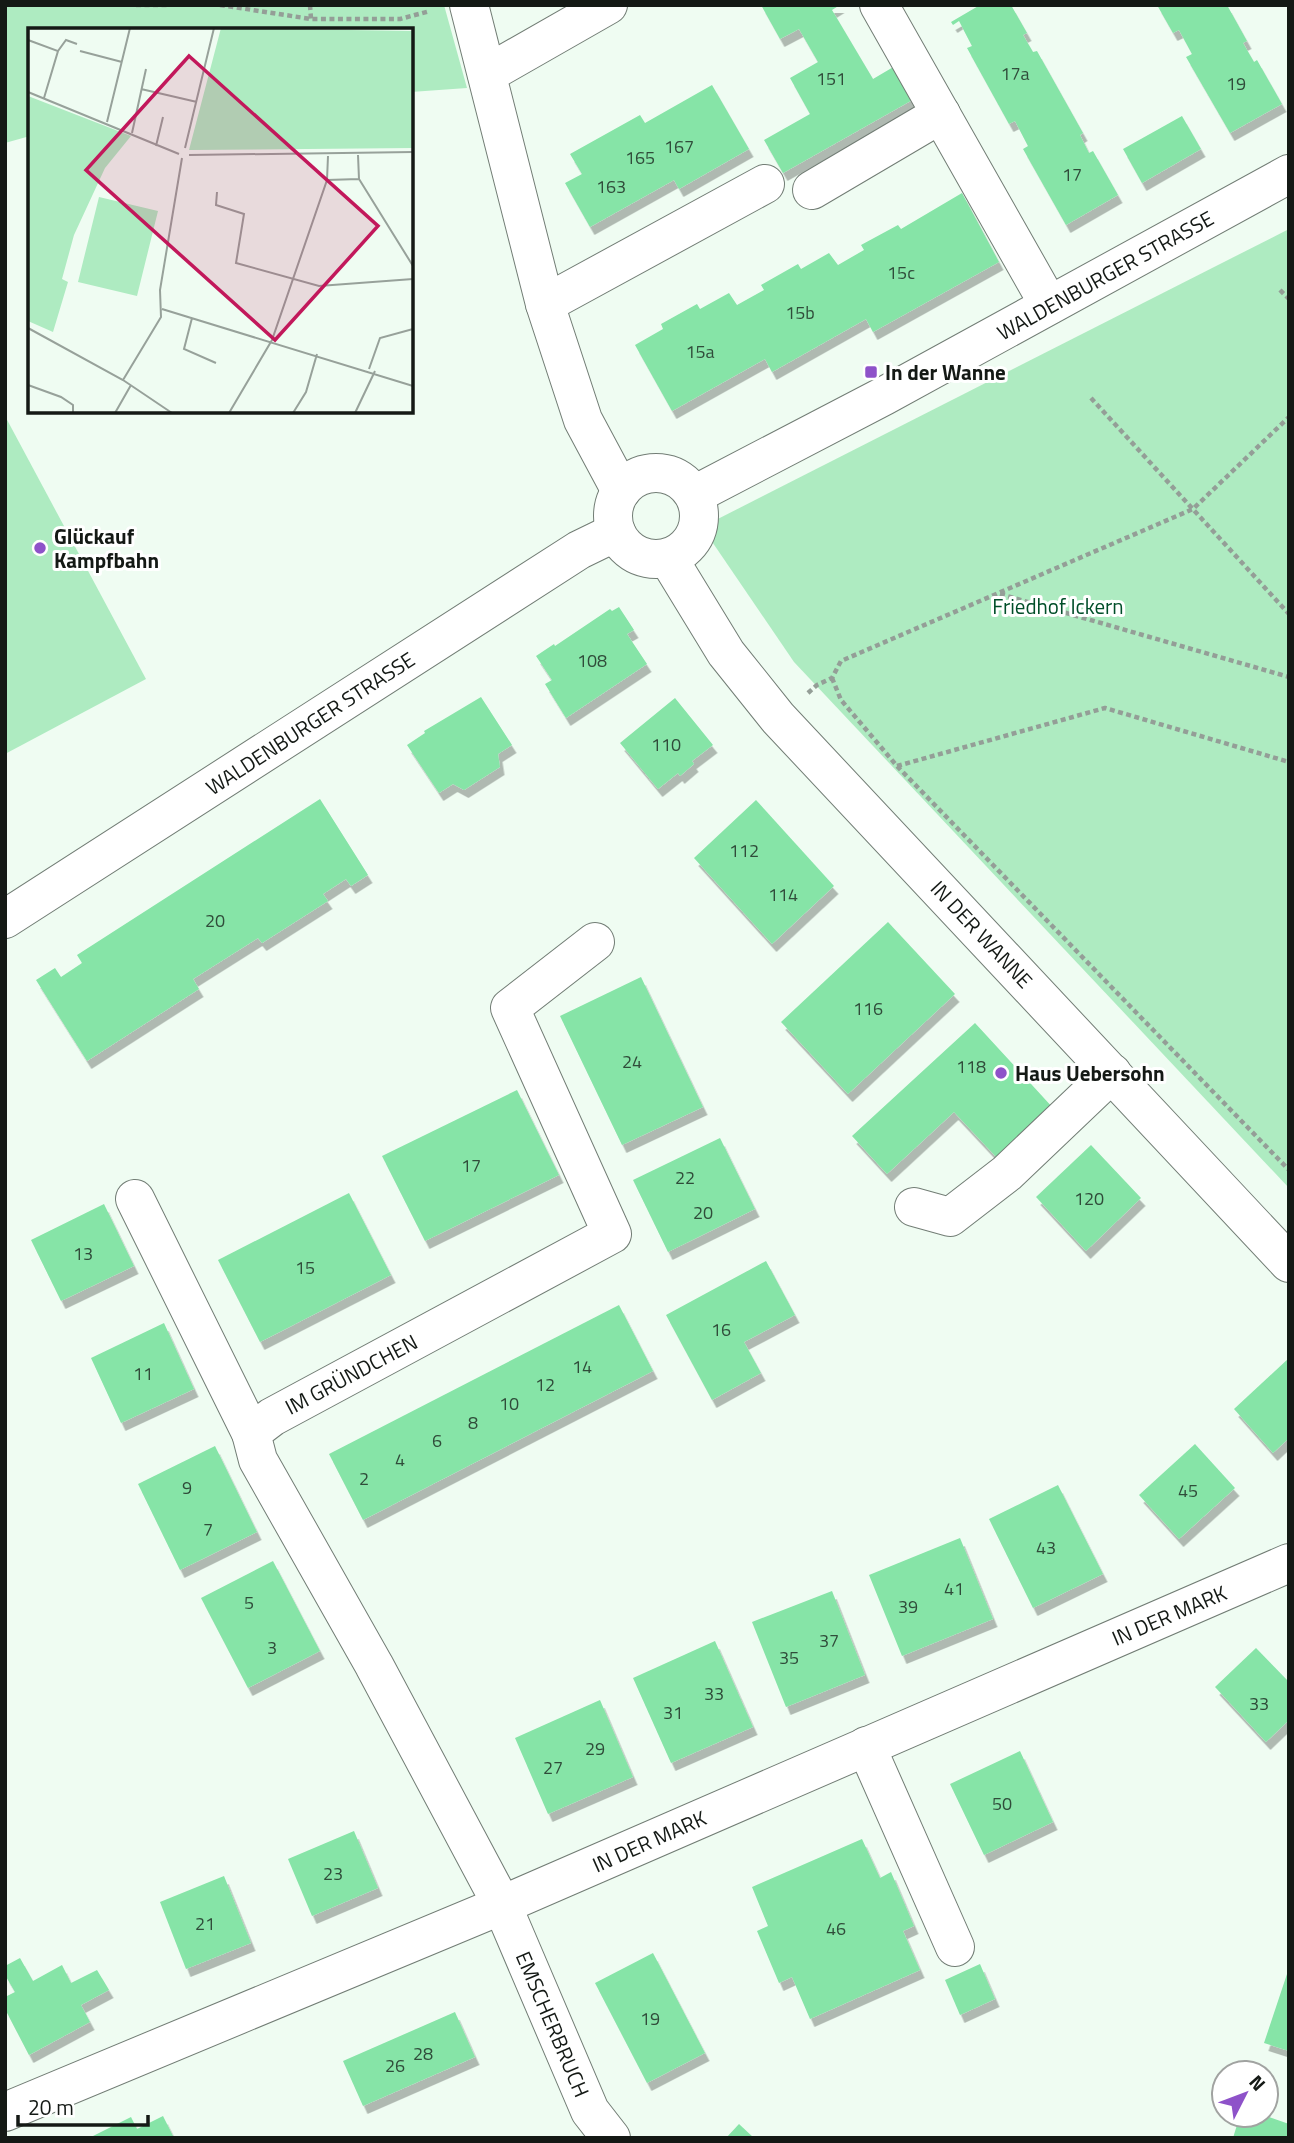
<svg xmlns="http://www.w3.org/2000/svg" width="1294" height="2143" viewBox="0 0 1294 2143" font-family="'Titillium Web',sans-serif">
  <defs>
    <filter id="shadow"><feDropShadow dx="4.5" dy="8" stdDeviation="0" flood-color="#0004"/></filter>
  </defs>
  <rect width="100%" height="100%" fill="#effcf2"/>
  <!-- green -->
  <g fill="#aeebc1">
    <polygon points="5,5 444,5 467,88 411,92 411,30 30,30 30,136 5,143"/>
    <polygon points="1289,229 1289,1188 794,662 702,527"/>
    <polygon points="5,416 146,679 5,754"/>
  </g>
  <!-- building -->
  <g fill="#86e4a7" filter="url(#shadow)">
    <polygon points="761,5 840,5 832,10 873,79 895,66 914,99 783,173 764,140 810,114 790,78 818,62 799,29 780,39"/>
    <polygon points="980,5 1011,5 1027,33 1023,35 1033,52 1037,51 1083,133 1080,135 1089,153 1093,151 1118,195 1066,225 1023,149 1028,146 1015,121 1009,124 967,48 972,46 959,21 953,25 951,22"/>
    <polygon points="1157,5 1227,5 1247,41 1243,43 1254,62 1257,60 1282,104 1230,133 1186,57 1192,54 1179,30 1173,33"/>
    <polygon points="712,85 749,149 679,189 674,180 590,227 565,183 582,174 570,154 640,115 645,123"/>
    <polygon points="1182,116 1201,149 1142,183 1123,149"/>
    <polygon points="962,193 999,262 873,332 866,319 772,372 765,359 672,411 635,345 663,329 661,324 697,304 700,309 729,293 737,305 764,290 761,285 798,264 801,269 829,253 838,265 864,250 861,245 898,225 901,229"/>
    <polygon points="619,607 634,630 627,634 647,664 566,718 545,684 552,680 536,656 554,644 555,646 610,609 612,611"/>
    <polygon points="481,697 512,745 498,754 500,767 464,790 453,784 439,793 407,745 425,733 424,731"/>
    <polygon points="675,698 713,745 692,761 694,764 680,776 678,773 658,789 620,743"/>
    <polygon points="320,799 368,875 351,886 346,879 323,894 328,901 262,943 258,938 193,979 199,989 87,1061 36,980 55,968 61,977 82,963 77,955"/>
    <polygon points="756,800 834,886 772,944 694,858"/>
    <polygon points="888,922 955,994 848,1094 781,1022"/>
    <polygon points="641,977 703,1107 622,1145 560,1016"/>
    <polygon points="975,1023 1054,1109 999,1160 954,1112 887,1174 852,1136"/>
    <polygon points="517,1090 559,1175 425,1241 382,1156"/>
    <polygon points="720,1138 755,1209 668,1252 633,1180"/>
    <polygon points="1091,1145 1141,1198 1086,1251 1036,1197"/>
    <polygon points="349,1193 391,1275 260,1342 218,1260"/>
    <polygon points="104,1204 134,1266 61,1301 31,1240"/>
    <polygon points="766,1261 795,1315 744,1342 761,1373 712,1400 666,1315"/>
    <polygon points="619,1305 653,1371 363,1520 329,1454"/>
    <polygon points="164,1323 194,1389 121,1423 91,1358"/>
    <polygon points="1289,1358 1289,1438 1273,1453 1234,1409"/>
    <polygon points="1195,1444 1235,1488 1179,1539 1139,1495"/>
    <polygon points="215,1446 257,1532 180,1570 138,1484"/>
    <polygon points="1058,1485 1103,1574 1033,1608 989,1519"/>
    <polygon points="960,1538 993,1619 902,1656 869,1575"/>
    <polygon points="273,1561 320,1651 248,1688 201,1598"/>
    <polygon points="832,1591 865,1675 786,1707 752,1622"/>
    <polygon points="715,1641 753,1727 671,1763 633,1678"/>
    <polygon points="1256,1648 1289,1682 1289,1720 1266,1742 1215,1687"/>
    <polygon points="600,1700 633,1777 548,1814 515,1738"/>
    <polygon points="1020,1751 1053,1822 984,1855 950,1784"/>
    <polygon points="354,1831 378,1888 312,1916 288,1859"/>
    <polygon points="862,1839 880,1878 891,1872 914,1926 903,1931 920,1970 810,2019 792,1977 779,1983 757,1931 768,1926 752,1887"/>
    <polygon points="224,1876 251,1943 186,1969 160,1902"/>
    <polygon points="653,1953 705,2053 647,2083 595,1983"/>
    <polygon points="20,1958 33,1981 62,1965 71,1983 97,1970 109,1990 81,2005 90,2022 29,2055 5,2009 5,1997 15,1992 5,1975 5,1966"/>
    <polygon points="980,1964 995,1999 960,2015 945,1980"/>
    <polygon points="1289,1968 1289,2051 1264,2043"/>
    <polygon points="455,2012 475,2057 363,2106 343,2061"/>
    <polygon points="1240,2115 1263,2115 1289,2124 1288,2138 1233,2138"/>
    <polygon points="163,2116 173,2136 169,2138 89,2138 131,2117 137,2129"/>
    <polygon points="739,2124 754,2138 726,2138"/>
  </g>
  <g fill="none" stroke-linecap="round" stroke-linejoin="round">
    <defs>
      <g id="minor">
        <polyline points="469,5 545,304 583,420 621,491"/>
        <polyline points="879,5 1049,305"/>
        <polyline points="487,74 608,5"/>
        <polyline points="812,190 941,114"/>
        <polyline points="545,304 765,184"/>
        <circle cx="656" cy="516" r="43"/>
        <polyline points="694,495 884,396 1289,174"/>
        <polyline points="668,558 726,653 778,718 1289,1263"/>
        <polyline points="5,919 579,550 616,532"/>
        <polyline points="595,942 510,1008 612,1234 272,1417 251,1433 258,1460 374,1665 502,1905 590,2111 611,2138"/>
        <polyline points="135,1199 251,1433"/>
        <polyline points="914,1207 950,1217 1007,1173 1112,1073"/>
        <polyline points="866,1746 955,1947"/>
        <polyline points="5,2112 502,1905 1289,1563"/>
      </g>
    </defs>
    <!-- minor casing -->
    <use href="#minor" stroke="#727d75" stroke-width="40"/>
    <!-- path -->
    <g stroke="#949e97" stroke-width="4.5" stroke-dasharray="5 3.5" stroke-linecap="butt">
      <polyline points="136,5 169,5"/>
      <polyline points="220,5 311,19 400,19 430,11"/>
      <polyline points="310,5 311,19"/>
      <polyline points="1280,290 1289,299"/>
      <polyline points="1091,398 1289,614"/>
      <polyline points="1000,594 1289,677"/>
      <polyline points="832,678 841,700 897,766 1289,1170"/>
      <polyline points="808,693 817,685 832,678 841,661 1193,509 1289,417"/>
      <polyline points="897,766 1105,708 1289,762"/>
    </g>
    <!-- minor -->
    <use href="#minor" stroke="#fff" stroke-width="38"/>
  </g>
  <!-- markers -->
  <g fill="#8e52c9" stroke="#fff" stroke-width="2.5">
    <rect x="864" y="365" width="14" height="14" rx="3.5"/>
    <circle cx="40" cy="548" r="7"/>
    <circle cx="1001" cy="1073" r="7"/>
  </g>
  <g text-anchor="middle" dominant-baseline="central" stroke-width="6" stroke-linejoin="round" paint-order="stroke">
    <!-- number labels -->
    <g font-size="18" fill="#304c3a">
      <text x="1015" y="73">17a</text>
      <text x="831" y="78">151</text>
      <text x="1236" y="83">19</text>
      <text x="679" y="146">167</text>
      <text x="640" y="157">165</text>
      <text x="1072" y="174">17</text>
      <text x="611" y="186">163</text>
      <text x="901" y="272">15c</text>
      <text x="800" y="312">15b</text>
      <text x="700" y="351">15a</text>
      <text x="592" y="660">108</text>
      <text x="666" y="744">110</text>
      <text x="744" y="850">112</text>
      <text x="783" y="894">114</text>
      <text x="215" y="920">20</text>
      <text x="868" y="1008">116</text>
      <text x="632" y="1061">24</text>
      <text x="971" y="1066">118</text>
      <text x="471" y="1165">17</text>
      <text x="685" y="1177">22</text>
      <text x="1089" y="1198">120</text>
      <text x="703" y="1212">20</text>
      <text x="83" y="1253">13</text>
      <text x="305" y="1267">15</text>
      <text x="721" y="1329">16</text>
      <text x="582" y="1366">14</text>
      <text x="143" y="1373">11</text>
      <text x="545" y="1384">12</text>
      <text x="509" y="1403">10</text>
      <text x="473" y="1422">8</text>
      <text x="437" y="1440">6</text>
      <text x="400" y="1459">4</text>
      <text x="364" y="1478">2</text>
      <text x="187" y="1487">9</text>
      <text x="1188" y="1490">45</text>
      <text x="208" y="1529">7</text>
      <text x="1046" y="1547">43</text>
      <text x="954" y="1588">41</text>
      <text x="249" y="1602">5</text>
      <text x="908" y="1606">39</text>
      <text x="829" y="1640">37</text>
      <text x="272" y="1647">3</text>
      <text x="789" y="1657">35</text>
      <text x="714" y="1693">33</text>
      <text x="1259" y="1703">33</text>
      <text x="673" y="1712">31</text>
      <text x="595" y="1748">29</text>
      <text x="553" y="1767">27</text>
      <text x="1002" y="1803">50</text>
      <text x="333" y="1873">23</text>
      <text x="205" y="1923">21</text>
      <text x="836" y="1928">46</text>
      <text x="650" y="2018">19</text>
      <text x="423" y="2053">28</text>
      <text x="395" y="2065">26</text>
    </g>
    <!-- street labels -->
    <g font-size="21" fill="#141915" stroke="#fff">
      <text transform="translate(1105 275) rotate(-29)">WALDENBURGER STRASSE</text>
      <text transform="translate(310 723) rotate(-33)">WALDENBURGER STRASSE</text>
      <text transform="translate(982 934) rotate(47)">IN DER WANNE</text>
      <text transform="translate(351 1374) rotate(-28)">IM GRÜNDCHEN</text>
      <text transform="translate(1169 1615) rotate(-23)">IN DER MARK</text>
      <text transform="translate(649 1841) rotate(-24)">IN DER MARK</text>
      <text transform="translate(553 2024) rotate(67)">EMSCHERBRUCH</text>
    </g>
    <!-- poi labels -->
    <g font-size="21" font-weight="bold" fill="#141915" stroke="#fff" text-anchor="start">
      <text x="885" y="372">In der Wanne</text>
      <text x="54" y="536">Glückauf<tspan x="54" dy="24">Kampfbahn</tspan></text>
      <text x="1015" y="1073">Haus Uebersohn</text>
    </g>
    <!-- park labels -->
    <g font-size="21" fill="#004e29" stroke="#fff">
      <text x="1058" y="606">Friedhof Ickern</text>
    </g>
  </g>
  <!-- overview -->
  <g transform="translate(28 28)">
    <rect width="385" height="385" fill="#effcf2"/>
    <path d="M193 0 385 3V120L161 122ZM0 68 103 108 77 140 46 207 34 251 40 254 25 304 0 293ZM71 169 130 183 109 268 50 254Z" fill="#aeebc1"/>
    <path fill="none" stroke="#97a19a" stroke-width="2" d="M0 12 30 23 16 70M30 23 38 12 49 16M52 23 94 34M113 61 169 74M0 64 151 126M79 94 102 0M104 105 118 41M128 118 135 89M157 120 186 0M161 127 385 124M330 127 331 151 385 238M299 152 331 151M189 164 188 177 216 186 208 235 291 258 385 251M134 281 385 358M164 290 156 321 188 335M0 300 95 352 144 385M341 341 352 310 385 301M95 352 133 289 132 262 154 130M0 357 33 369 45 377V385M87 385 103 357M201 385 244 312 299 152 300 128M265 385 278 364 289 326M327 385 347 343"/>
    <path fill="#c2185b" fill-opacity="0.15" stroke="#c2185b" stroke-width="3.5" d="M161 28 350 198 247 312 58 142Z"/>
    <rect width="385" height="385" fill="none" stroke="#141915" stroke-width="3.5"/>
  </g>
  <!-- border -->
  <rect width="1294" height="2143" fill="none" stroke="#141915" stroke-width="14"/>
  <!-- north arrow -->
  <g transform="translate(1245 2094) rotate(48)"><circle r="33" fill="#ffffff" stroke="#a1a3a1" stroke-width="2"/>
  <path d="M0-5L12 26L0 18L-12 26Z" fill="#8e52c9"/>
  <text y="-10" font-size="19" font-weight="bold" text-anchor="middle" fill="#141915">N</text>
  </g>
  <!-- scale -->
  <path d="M18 2115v10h130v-10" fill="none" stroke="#141915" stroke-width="3.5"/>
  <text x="28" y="2115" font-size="21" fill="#141915" stroke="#ffffff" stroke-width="5" paint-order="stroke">20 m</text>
</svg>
